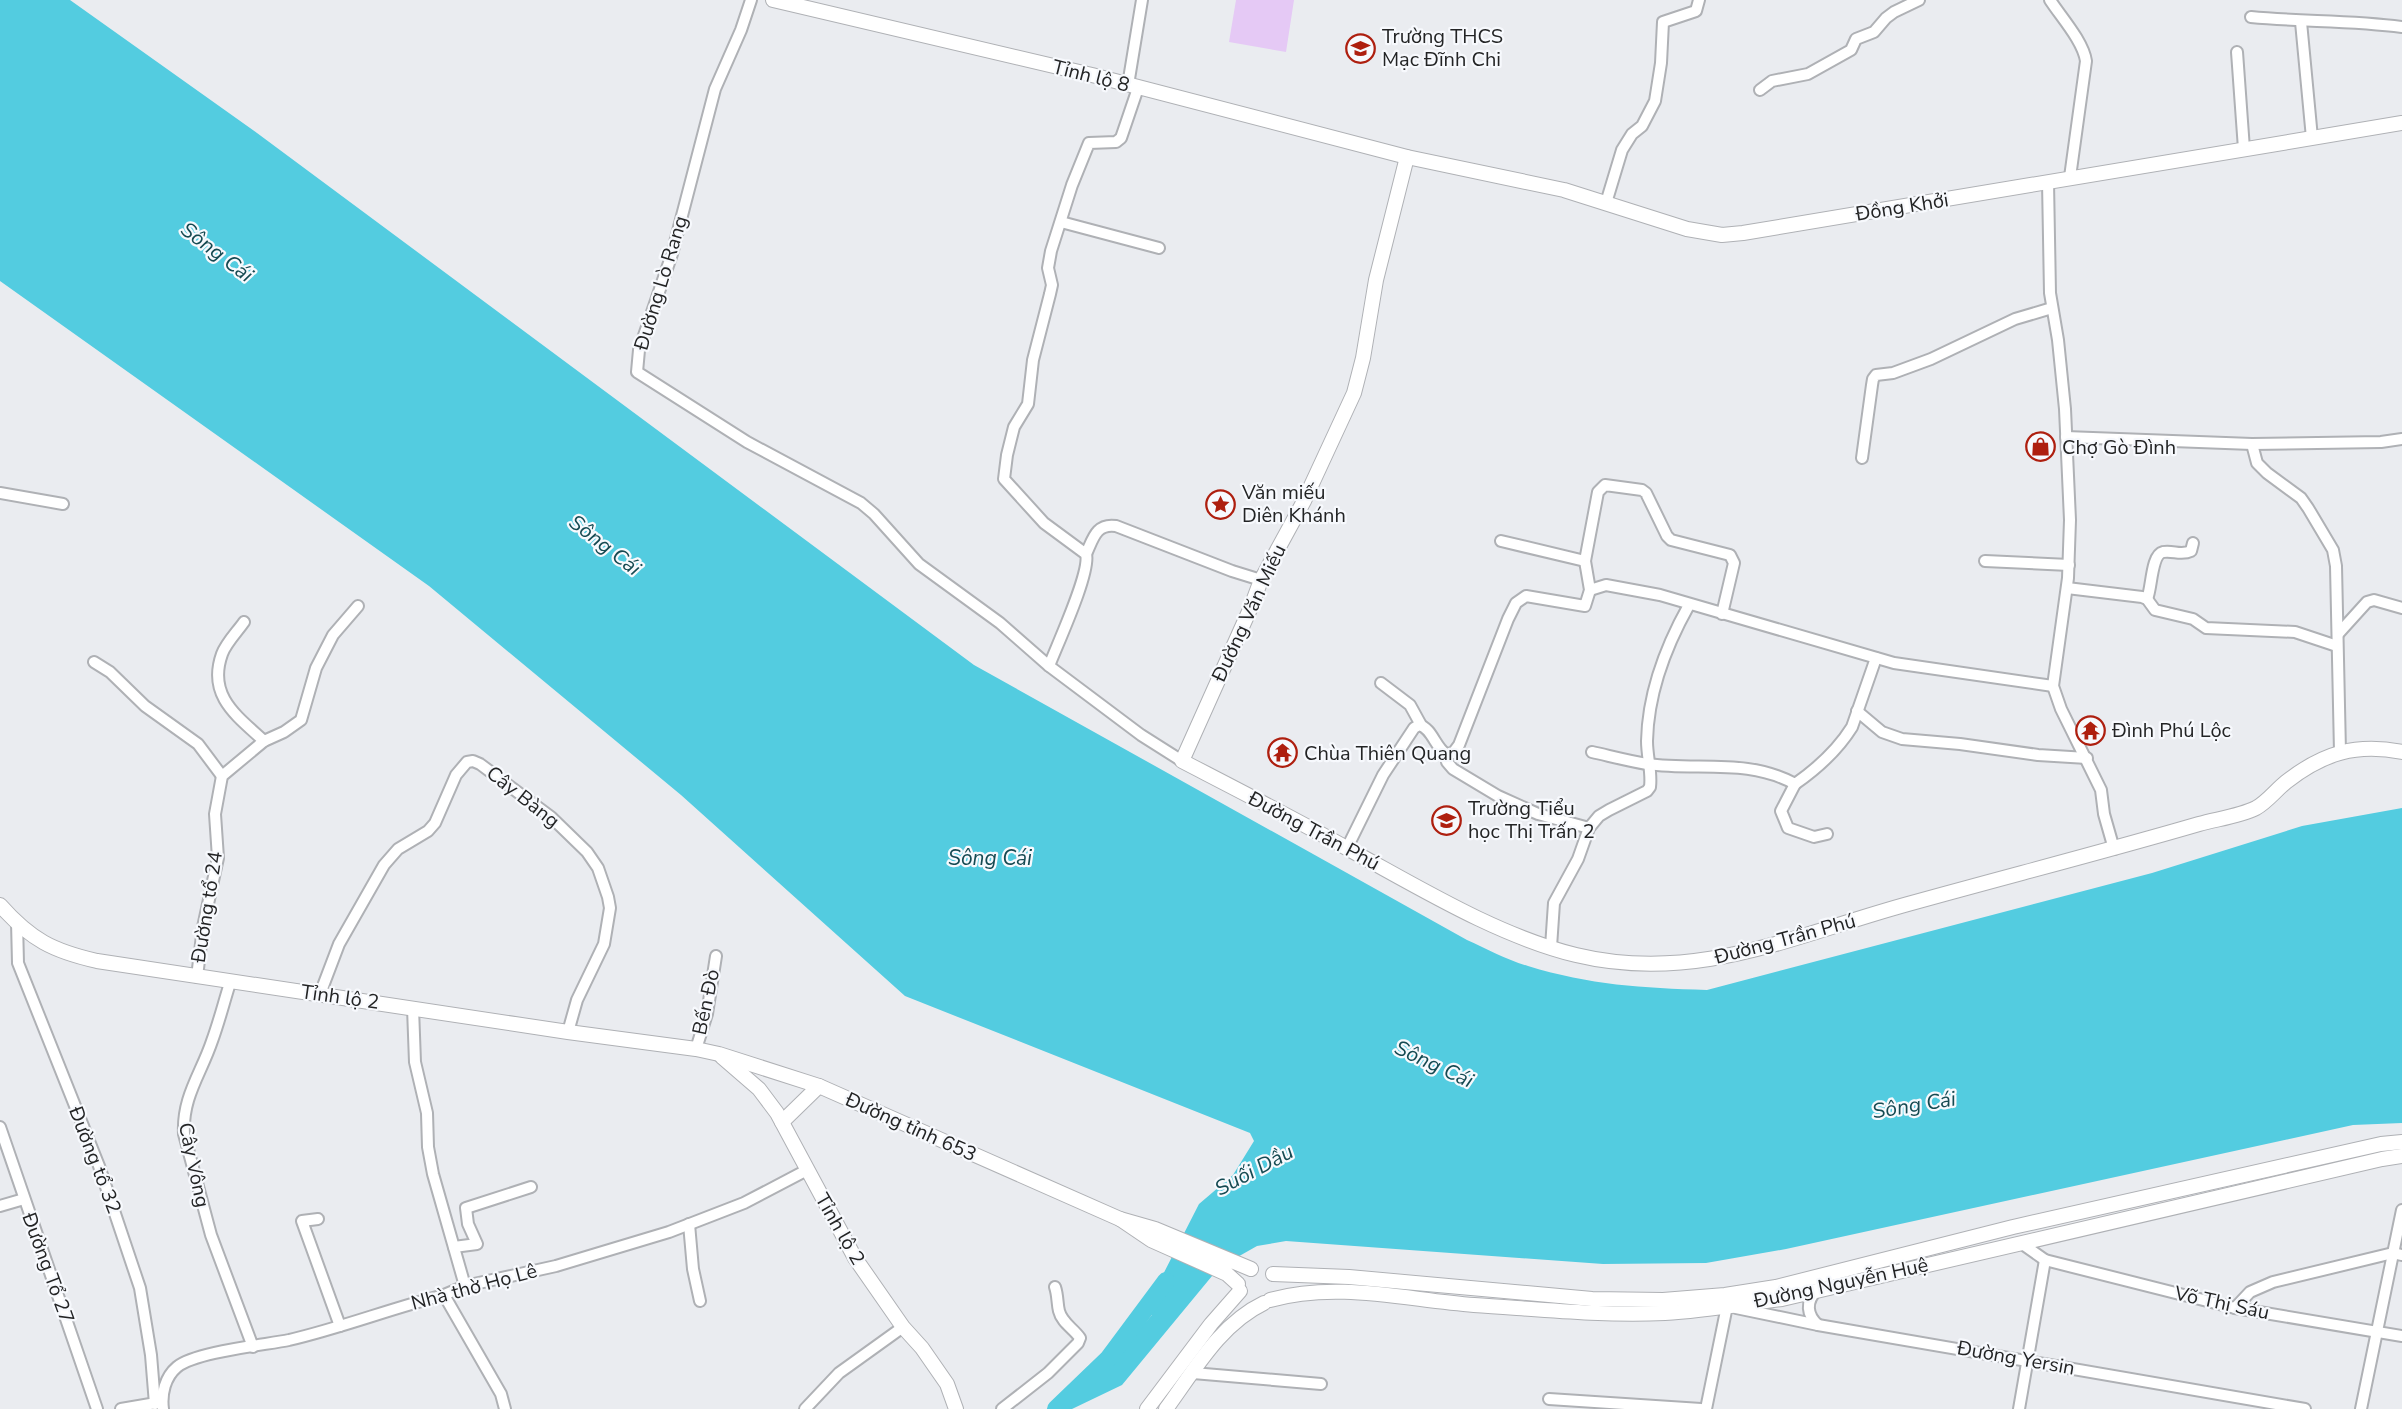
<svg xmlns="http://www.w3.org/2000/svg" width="2402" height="1409" viewBox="0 0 2402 1409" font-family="'Nunito Sans',sans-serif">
  <rect width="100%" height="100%" fill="#eaecf0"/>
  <!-- green -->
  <polygon fill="#e5c9f5" points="1236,0 1294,0 1286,52 1229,42"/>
  <!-- water -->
  <path fill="#53cce0" d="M0 0H70L257 133 974 665 1467 940C1487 949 1507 960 1528 966 1590 985 1642 988 1707 990L2152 873 2302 826 2402 808V1123L2353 1125 1786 1249 1706 1263 1603 1264 1286 1241 1257 1246 1234 1259 1212 1276 1122 1385 1072 1409H1057L1107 1366 1152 1315V1296L1199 1204 1233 1175 1254 1141 1250 1133 905 996 681 795 429 586 0 281Z"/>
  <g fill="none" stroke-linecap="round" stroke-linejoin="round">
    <!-- river -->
    <polyline stroke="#53cce0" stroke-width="18" points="1056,1409 1108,1359 1166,1281"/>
    <defs>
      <g id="street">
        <polyline points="751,0 741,30 715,89 672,254 639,350 637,372 747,442 861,503 874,514 919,564 1000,623 1049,666 1141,735 1182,761"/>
        <path d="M2050 0C2061 17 2083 41 2086 61L2070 177"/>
        <path d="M2251 17C2301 22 2352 20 2402 27"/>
        <polyline points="2301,22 2312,138"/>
        <polyline points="2237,52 2244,149"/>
        <polyline points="1128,85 1142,0"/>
        <polyline points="1760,90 1772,81 1808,74 1851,50 1856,39 1874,32 1886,18 1894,12 1919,0"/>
        <polyline points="2048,182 2050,293 2058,340 2065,409 2070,520 2068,578 2053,686 2061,709 2101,790 2104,814 2114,849"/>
        <polyline points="1606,203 1622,150 1632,134 1642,126 1655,101 1661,63 1663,22 1696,11 1699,0"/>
        <polyline points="1061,222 1159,248"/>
        <polyline points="2066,437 2252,444 2381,442 2402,439"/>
        <polyline points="2252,444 2257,463 2267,473 2301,498 2308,508 2333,550 2336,566 2340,752"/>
        <polyline points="1862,458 1872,385 1873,379 1876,375 1893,373 1931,359 2015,319 2052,308"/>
        <polyline points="0,493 63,504"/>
        <polyline points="1501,541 1585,561"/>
        <path d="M1086 554C1093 539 1096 523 1116 526L1232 571 1261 580"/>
        <polyline points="1985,561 2069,565"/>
        <polyline points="2067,588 2142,597 2147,599 2155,610 2193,619 2206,628 2295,632 2337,646"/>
        <polyline points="1590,590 1606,585 1660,595 1894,663 2053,686"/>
        <path d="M2147 599C2152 588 2151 555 2163 552 2173 550 2181 556 2191 551L2193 543"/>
        <path d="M244 622C237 632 226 643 222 654 207 696 237 716 264 741"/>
        <polyline points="2338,634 2367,602 2374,600 2402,608"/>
        <polyline points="94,662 110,672 145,706 198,744 222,776"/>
        <path d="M1049 666C1057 645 1091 572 1086 554L1044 523 1004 479 1007 455 1014 427 1028 404 1033 360 1050 294 1052 285 1048 268 1051 251 1072 185 1089 143 1116 142 1121 138 1138 88"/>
        <polyline points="1381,683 1410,705 1421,725"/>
        <polyline points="1857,711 1882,732 1902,739 1960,744 2038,755 2087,758"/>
        <path d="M1592 752C1610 756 1629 761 1647 764 1698 771 1748 758 1795 784 1818 768 1837 751 1852 727L1876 658"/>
        <polyline points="1446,754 1447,762 1453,769 1498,796 1538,814 1589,828"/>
        <polyline points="1795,784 1781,811 1788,828 1814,837 1827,834"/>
        <path d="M1347 848 1383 775 1414 728 1419 725C1432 728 1435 747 1446 754L1453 753 1459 745 1508 619 1516 603 1526 596 1585 606 1590 590 1585 561 1598 492 1605 485 1642 490 1646 493 1667 536 1671 540 1730 555 1734 563 1722 614"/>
        <polyline points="17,922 18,963 99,1166 140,1288 151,1355 155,1404"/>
        <path d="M1551 947 1554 903 1578 859 1589 828 1599 816 1609 810 1647 791 1650 787C1652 772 1647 757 1647 741 1648 694 1666 646 1689 605"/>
        <polyline points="197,977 203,927 218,858 215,814 222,776 264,741 284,732 301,720 316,668 333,635 358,606"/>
        <path d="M230 983C224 1002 219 1022 212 1041 201 1074 182 1097 184 1134L211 1235 253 1347"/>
        <polyline points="320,994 339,944 384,865 398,849 428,831 435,823 456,775 467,762 473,761 480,764 551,817 587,852 598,868 608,897 610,908 604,944 577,1000 568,1032"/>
        <polyline points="413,1008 415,1062 427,1113 428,1147 433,1174 465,1286"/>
        <polyline points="696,1049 707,1014 716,956"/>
        <polyline points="0,1127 97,1409"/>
        <polyline points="0,1206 24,1199"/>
        <polyline points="318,1219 302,1221 340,1326"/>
        <polyline points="689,1224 693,1269 700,1301"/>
        <polyline points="2021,1243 2045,1260 2235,1308 2402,1336"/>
        <polyline points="454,1247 477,1244 468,1224 466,1208 531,1187"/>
        <path d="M1817 1290C1805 1302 1807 1315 1818 1325"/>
        <polyline points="444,1295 501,1394 505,1409"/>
        <polyline points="1736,1308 1818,1325 2305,1409"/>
        <polyline points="2235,1308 2250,1292 2273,1282 2393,1253 2402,1255"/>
        <polyline points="1193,1373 1321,1384"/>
        <polyline points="1549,1399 1701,1409"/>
        <polyline points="121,1409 162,1402"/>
        <path d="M163 1409C161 1394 165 1377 177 1367 195 1352 264 1345 289 1340 341 1328 392 1308 444 1295L465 1286 556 1266 669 1232 744 1203 807 1170"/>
        <polyline points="805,1409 839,1373 903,1327"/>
        <path d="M1002 1409 1048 1373 1078 1343 1080 1338C1073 1328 1062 1323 1059 1311 1057 1303 1058 1296 1055 1287"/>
        <polyline points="1706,1409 1727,1306 1726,1301"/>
        <polyline points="2019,1409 2045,1260"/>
        <polyline points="2361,1409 2402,1210"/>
      </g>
      <g id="secondary">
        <polyline points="773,0 1092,75 1407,157 1564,190 1687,229 1722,235 1743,233 2402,123"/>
        <path d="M1407 157 1376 280 1363 358 1354 393 1304 501 1261 580 1251 607 1182 761C1238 790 1295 819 1350 850 1420 888 1498 936 1576 955 1696 984 1795 935 1908 904 2005 877 2103 852 2199 824 2217 819 2240 816 2256 808 2267 802 2276 790 2286 782 2323 753 2356 743 2402 752"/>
        <path d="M0 905C31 940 53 951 97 961L568 1032 696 1049 719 1054 819 1086 1120 1219"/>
        <polyline points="722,1057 759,1089 777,1113 855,1258 903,1327 922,1348 947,1384 956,1409"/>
        <polyline points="782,1122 819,1086"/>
        <polyline points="1273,1274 1349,1277 1592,1299 1663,1300 1725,1295 1776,1287 2013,1227 2381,1144 2402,1142"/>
        <polyline points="1238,1284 1227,1274 1151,1240 1120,1219 1155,1229 1251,1269"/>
        <path d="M1270 1300C1338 1281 1406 1300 1474 1305 1537 1309 1601 1316 1665 1313 1704 1311 1743 1304 1782 1299L2382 1159 2402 1156"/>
        <polyline points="1147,1409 1211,1324 1240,1291"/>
        <path d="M1166 1409C1194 1371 1220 1324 1264 1303"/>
      </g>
    </defs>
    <!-- street casing -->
    <use href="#street" stroke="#afb1b5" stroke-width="14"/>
    <!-- secondary casing -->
    <use href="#secondary" stroke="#afb1b5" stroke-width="16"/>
    <!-- street -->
    <use href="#street" stroke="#fff" stroke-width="10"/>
    <!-- secondary -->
    <use href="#secondary" stroke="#fff" stroke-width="14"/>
  </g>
  <!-- icons -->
  <defs>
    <symbol id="school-ring" viewBox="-11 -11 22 22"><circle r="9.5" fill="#f7f9fd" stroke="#ae1f0f" stroke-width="1.5"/><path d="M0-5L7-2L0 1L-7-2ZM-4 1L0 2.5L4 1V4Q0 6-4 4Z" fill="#ae1f0f"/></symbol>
    <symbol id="shop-ring" viewBox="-11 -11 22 22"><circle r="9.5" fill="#f7f9fd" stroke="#ae1f0f" stroke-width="1.5"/><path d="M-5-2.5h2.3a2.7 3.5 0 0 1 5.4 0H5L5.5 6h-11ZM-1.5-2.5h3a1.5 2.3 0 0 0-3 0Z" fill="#ae1f0f"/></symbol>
    <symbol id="sight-ring" viewBox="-11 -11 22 22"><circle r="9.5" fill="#f7f9fd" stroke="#ae1f0f" stroke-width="1.5"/><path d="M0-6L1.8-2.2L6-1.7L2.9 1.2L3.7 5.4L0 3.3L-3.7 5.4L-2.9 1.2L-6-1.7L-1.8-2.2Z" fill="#ae1f0f"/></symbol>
    <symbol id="temple-ring" viewBox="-11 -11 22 22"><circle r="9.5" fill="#f7f9fd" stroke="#ae1f0f" stroke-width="1.5"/><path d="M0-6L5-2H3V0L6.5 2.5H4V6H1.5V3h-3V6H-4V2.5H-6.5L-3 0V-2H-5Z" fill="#ae1f0f"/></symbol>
  </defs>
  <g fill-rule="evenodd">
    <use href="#school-ring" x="1344" y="32" width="33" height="33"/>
    <use href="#shop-ring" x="2024" y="430" width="33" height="33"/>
    <use href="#sight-ring" x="1204" y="488" width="33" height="33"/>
    <use href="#temple-ring" x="2074" y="714" width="33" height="33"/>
    <use href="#temple-ring" x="1266" y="736" width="33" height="33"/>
    <use href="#school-ring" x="1430" y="804" width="33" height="33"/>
  </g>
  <g text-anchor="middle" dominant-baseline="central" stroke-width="4.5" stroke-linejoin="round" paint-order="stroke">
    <!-- poi labels -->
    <g font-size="20" fill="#232425" stroke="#f7f9fd" text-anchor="start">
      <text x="1382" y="36">Trường THCS<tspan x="1382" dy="23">Mạc Đĩnh Chi</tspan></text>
      <text x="2062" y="447">Chợ Gò Đình</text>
      <text x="1242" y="492">Văn miếu<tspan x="1242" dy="23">Diên Khánh</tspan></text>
      <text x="2112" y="730">Đình Phú Lộc</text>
      <text x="1304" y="753">Chùa Thiên Quang</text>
      <text x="1468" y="808">Trường Tiểu<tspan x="1468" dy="23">học Thị Trấn 2</tspan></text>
    </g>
    <!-- street labels -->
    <g font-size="20" fill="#232425" stroke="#f7f9fd">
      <text transform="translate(1091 76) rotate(14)">Tỉnh lộ 8</text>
      <text transform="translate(1902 207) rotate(-9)">Đồng Khởi</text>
      <text transform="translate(661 283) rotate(-73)">Đường Lò Rang</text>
      <text transform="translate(1249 613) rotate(-65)">Đường Văn Miếu</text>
      <text transform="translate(523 797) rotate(38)">Cây Bàng</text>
      <text transform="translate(1314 831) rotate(28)">Đường Trần Phú</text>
      <text transform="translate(207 907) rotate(-81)">Đường tổ 24</text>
      <text transform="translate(1785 939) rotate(-15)">Đường Trần Phú</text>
      <text transform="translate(340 997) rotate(8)">Tỉnh lộ 2</text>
      <text transform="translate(706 1002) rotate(-78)">Bến Đò</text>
      <text transform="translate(911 1127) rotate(24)">Đường tỉnh 653</text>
      <text transform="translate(95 1160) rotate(69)">Đường tổ 32</text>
      <text transform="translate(194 1165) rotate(78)">Cây Vông</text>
      <text transform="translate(840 1229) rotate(60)">Tỉnh lộ 2</text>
      <text transform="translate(48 1268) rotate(70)">Đường Tổ 27</text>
      <text transform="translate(1841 1283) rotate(-12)">Đường Nguyễn Huệ</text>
      <text transform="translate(474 1287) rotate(-15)">Nhà thờ Họ Lê</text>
      <text transform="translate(2222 1303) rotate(12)">Võ Thị Sáu</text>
      <text transform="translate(2016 1358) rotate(10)">Đường Yersin</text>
    </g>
    <!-- water labels -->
    <g font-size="21" font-style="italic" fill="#154a52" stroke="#f7f9fd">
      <text transform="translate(217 252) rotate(37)">Sông Cái</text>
      <text transform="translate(605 545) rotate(38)">Sông Cái</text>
      <text x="990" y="858">Sông Cái</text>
      <text transform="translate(1434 1064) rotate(25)">Sông Cái</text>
      <text transform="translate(1914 1105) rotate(-9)">Sông Cái</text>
      <text transform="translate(1254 1170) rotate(-28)">Suối Dầu</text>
    </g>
  </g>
</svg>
